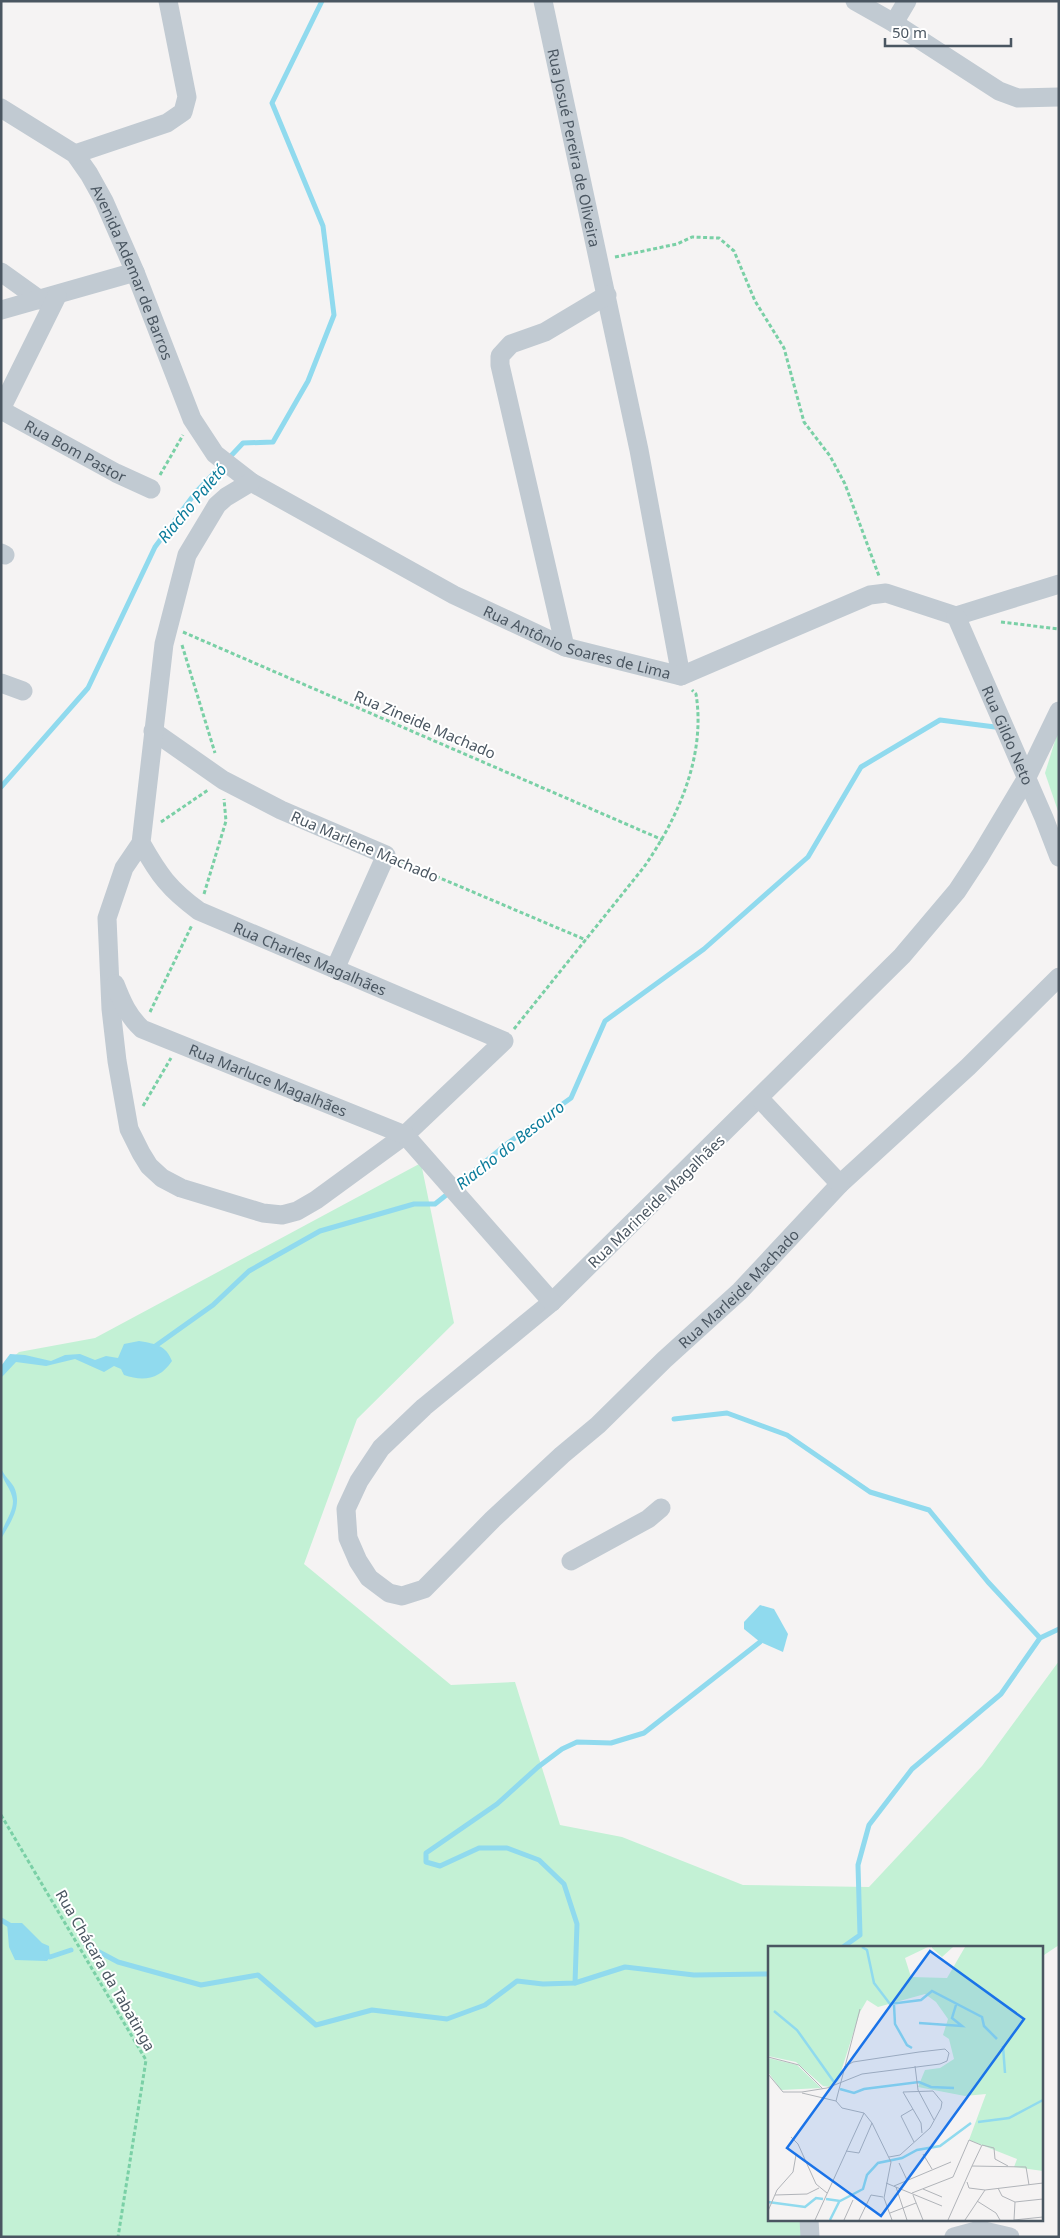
<svg xmlns="http://www.w3.org/2000/svg" width="1060" height="2238" viewBox="0 0 1060 2238" font-family="'Noto Sans',sans-serif">
  <rect width="100%" height="100%" fill="#f5f3f3"/>
  <!-- green -->
  <g fill="#c3f1d5">
    <polygon points="1059,728 1059,814 1045,773"/>
    <polygon points="421,1163 454,1323 357,1419 304,1564 451,1685 515,1682 560,1825 622,1837 743,1885 869,1887 982,1766 1059,1661 1059,1945 1041,1957 1041,1947 769,1947 769,2219 802,2219 803,2237 1,2237 1,1368 19,1352 95,1338"/>
  </g>
  <!-- water -->
  <g fill="#90daee">
    <path d="M139 1341C156 1344 166 1345 172 1361 160 1379 144 1382 124 1375L121 1369 114 1366 104 1372 75 1359 46 1366 16 1362 1 1378V1366L10 1354 25 1355 51 1361 65 1355 80 1354 95 1360 106 1356 118 1358 124 1344Z"/>
    <path d="M1 1468C4 1476 10 1480 14 1487 23 1506 10 1523 1 1539 1 1525 13 1515 13 1501 12 1488 1 1481 1 1468Z"/>
    <polygon points="760,1605 774,1609 788,1634 783,1652 760,1642 744,1629 744,1622"/>
    <polygon points="7,1923 22,1923 42,1943 49,1946 50,1957 47,1961 15,1960 9,1947"/>
  </g>
  <g fill="none" stroke-linecap="round" stroke-linejoin="round">
    <!-- stream -->
    <g stroke="#90daee" stroke-width="5">
      <polyline points="228,459 243,443 273,442 308,381 334,315 323,226 272,103 322,1"/>
      <polyline points="1,787 88,688 155,547 196,492 222,465"/>
      <polyline points="456,1186 508,1143 571,1098 605,1021 704,949 808,857 861,767 940,720 995,727"/>
      <polyline points="154,1347 213,1305 249,1271 320,1231 414,1204 435,1204 450,1192"/>
      <polyline points="674,1419 727,1413 787,1435 870,1492 929,1510 988,1582 1040,1638"/>
      <polyline points="1,1920 11,1926"/>
      <polyline points="86,1945 118,1962 201,1985 258,1975 316,2025 372,2010 447,2019 485,2005 517,1981 543,1984 575,1983 625,1967 694,1975 769,1974"/>
      <polyline points="843,1947 860,1935 858,1865 869,1825 912,1769 1001,1694 1040,1638 1059,1629"/>
      <polyline points="46,1955 50,1957 71,1950"/>
      <polyline points="575,1983 577,1924 564,1884 539,1860 507,1848 479,1848 440,1866 426,1862 426,1853 497,1804 538,1767 562,1749 577,1742 611,1743 644,1733 760,1642"/>
    </g>
    <!-- path -->
    <g stroke="#7ad0a6" stroke-width="3" stroke-dasharray="4 2.5" stroke-linecap="butt">
      <polyline points="615,257 677,244 692,237 719,238 734,251 755,301 784,348 804,422 830,456 845,484 879,576"/>
      <polyline points="160,475 183,435"/>
      <polyline points="1001,622 1059,629"/>
      <polyline points="183,632 663,840"/>
      <polyline points="182,645 215,753"/>
      <polyline points="161,822 208,790"/>
      <polyline points="400,861 586,940"/>
      <polyline points="204,894 226,821 224,799"/>
      <polyline points="150,1012 192,925"/>
      <path d="M514 1029 644 867C678 818 706 756 696 694L692 690"/>
      <polyline points="143,1106 171,1058"/>
      <polyline points="1,1815 146,2060 118,2237"/>
    </g>
    <!-- minor -->
    <g stroke="#c1cad2" stroke-width="19">
      <path id="s1" d="M543 1 639 450 681 676"/>
      <polyline points="855,1 894,23 999,91 1018,98 1059,97"/>
      <polyline points="894,23 907,1"/>
      <path id="s2" d="M1 108 75 154 89 174 104 201 135 272 192 419 215 454 251 482 454 595 565 647 681 676 870 595 886 593 956 616 1059 584"/>
      <polyline points="75,154 167,123 183,112 187,97 168,1"/>
      <polyline points="1,272 40,300"/>
      <polyline points="1,310 135,272"/>
      <polyline points="1,409 57,296"/>
      <path id="s3" d="M1 410 116 473 151 489"/>
      <polyline points="1,553 5,555"/>
      <path id="s4" d="M956 616 1044 818 1059 857"/>
      <polyline points="565,647 500,365 500,356 511,344 545,332 607,295"/>
      <polyline points="1,683 23,691"/>
      <path id="s5" d="M1059 711 1026 779 980 856 957 891 902 956 552 1302 424 1407 381 1448 359 1481 346 1509 348 1538 358 1561 369 1578 389 1593 402 1596 424 1589 493 1519 562 1455 598 1425 664 1360 740 1291 840 1184 968 1067 1059 977"/>
      <polyline points="153,731 223,780 281,810 386,855 335,969"/>
      <path id="s6" d="M141 843C159 875 169 889 199 911L504 1041 405 1135 316 1200 297 1211 282 1215 263 1213 181 1188 162 1178 149 1166 141 1153 129 1129 117 1061 111 1009 107 918 124 868 141 843 164 644 187 555 217 505 226 497 251 482"/>
      <path id="s7" d="M115 984C122 1002 128 1016 142 1029L405 1135 552 1302"/>
      <polyline points="760,1099 840,1184"/>
      <polyline points="571,1561 648,1519 661,1508"/>
      <polyline points="809,2219 810,2237"/>
      <polyline points="954,2237 980,2230 1010,2237"/>
    </g>
  </g>
  <g text-anchor="middle" dominant-baseline="central" stroke-width="4" stroke-linejoin="round" paint-order="stroke">
    <!-- street labels -->
    <g font-size="15" fill="#4a5661" stroke="#fff">
      <text stroke="none"><textPath href="#s1" startOffset="150">Rua Josué Pereira de Oliveira</textPath></text>
      <text stroke="none"><textPath href="#s2" startOffset="219">Avenida Ademar de Barros</textPath></text>
      <text stroke="none"><textPath href="#s3" startOffset="85">Rua Bom Pastor</textPath></text>
      <text stroke="none"><textPath href="#s2" startOffset="830">Rua Antônio Soares de Lima</textPath></text>
      <text transform="translate(425 724) rotate(23)">Rua Zineide Machado</text>
      <text stroke="none"><textPath href="#s4" startOffset="130">Rua Gildo Neto</textPath></text>
      <text transform="translate(365 846) rotate(23)">Rua Marlene Machado</text>
      <text stroke="none"><textPath href="#s6" startOffset="211">Rua Charles Magalhães</textPath></text>
      <text stroke="none"><textPath href="#s7" startOffset="189">Rua Marluce Magalhães</textPath></text>
      <text transform="translate(656 1201) rotate(-44)">Rua Marineide Magalhães</text>
      <text stroke="none"><textPath href="#s5" startOffset="1651">Rua Marleide Machado</textPath></text>
      <text transform="translate(106 1970) rotate(60)">Rua Chácara da Tabatinga</text>
    </g>
    <!-- water labels -->
    <g font-size="16" font-style="italic" fill="#0c7c9b" stroke="#fff">
      <text transform="translate(192 503) rotate(-50)">Riacho Paletó</text>
      <text transform="translate(510 1145) rotate(-38)">Riacho do Besouro</text>
    </g>
  </g>
  <!-- overview -->
  <g transform="translate(768 1946)">
    <rect width="275" height="275" fill="#f5f3f3"/>
    <path d="M0 1H160L137 12 143 31 179 32 197 1H275V225L246 221 249 213 201 194 218 148 197 150 150 141 157 124 172 122 186 113 181 93 175 89 180 73 168 56 157 48 110 61 99 54 92 66 70 135 62 141 55 140 28 116 0 110ZM185 1 174 11 164 2V1ZM0 112 29 119 53 142 13 144 0 126Z" fill="#c3f1d5"/>
    <path fill="none" stroke="#90daee" stroke-width="2.5" d="M94 1 99 4 106 37 122 58 153 54 164 45 214 71 216 80 229 93M126 59 127 78 139 99 144 102M6 65 29 84 66 136M151 77 194 80 184 72 188 59M235 100 237 127M72 143 86 147 96 143 151 136 163 141 186 142M210 176 241 172 275 154M58 253 72 255 95 243 99 229 110 217 134 212 149 204 172 200 203 177M0 256 37 261 48 252 55 253M62 274 71 256"/>
    <path fill="none" stroke="#b1b4b9" stroke-width="1" d="M0 111 31 119 55 143M147 120 150 144 166 174M0 128 15 146H34L59 142 94 128 172 118 179 115 181 107 177 103 151 106 85 116 76 121M34 147 68 155 74 162 96 167 104 177 123 216 116 252 124 274M68 155 92 63M145 163 133 170 146 196M23 191 30 198 48 238 59 247M78 205 91 207 104 177M155 208 164 223M121 211 132 209 162 182 173 162 174 156 165 145 135 146 153 177 154 187M131 217 139 234M204 220 214 199 226 202 227 213 240 220M199 236 201 242 217 244 275 237M118 237 174 260M126 240 183 216M128 241 139 274M230 242 234 250 247 256 275 253M155 243 174 251M144 247 185 231 201 194 213 199M7 249 39 248 51 242M145 249 155 274M209 255 228 267 232 274M0 265 9 244 25 226 28 209M122 267 148 257M47 274 96 167M76 274 85 254M91 274 103 249 115 251M180 274 204 220 258 221 261 239M197 274 217 244M246 274 275 271M246 274 247 256"/>
    <path fill="#1a73e8" fill-opacity="0.15" stroke="#1a73e8" stroke-width="2.5" d="M162 5 256 73 113 270 19 202Z"/>
    <rect width="275" height="275" fill="none" stroke="#4a5661" stroke-width="2.5"/>
  </g>
  <!-- border -->
  <rect width="1060" height="2238" fill="none" stroke="#4a5661" stroke-width="5"/>
  <!-- scale -->
  <path d="M885 38v8h126v-8" fill="none" stroke="#4a5661" stroke-width="2.5"/>
  <text x="892" y="38" font-size="15" fill="#4a5661" stroke="#ffffff" stroke-width="4" paint-order="stroke">50 m</text>
</svg>
